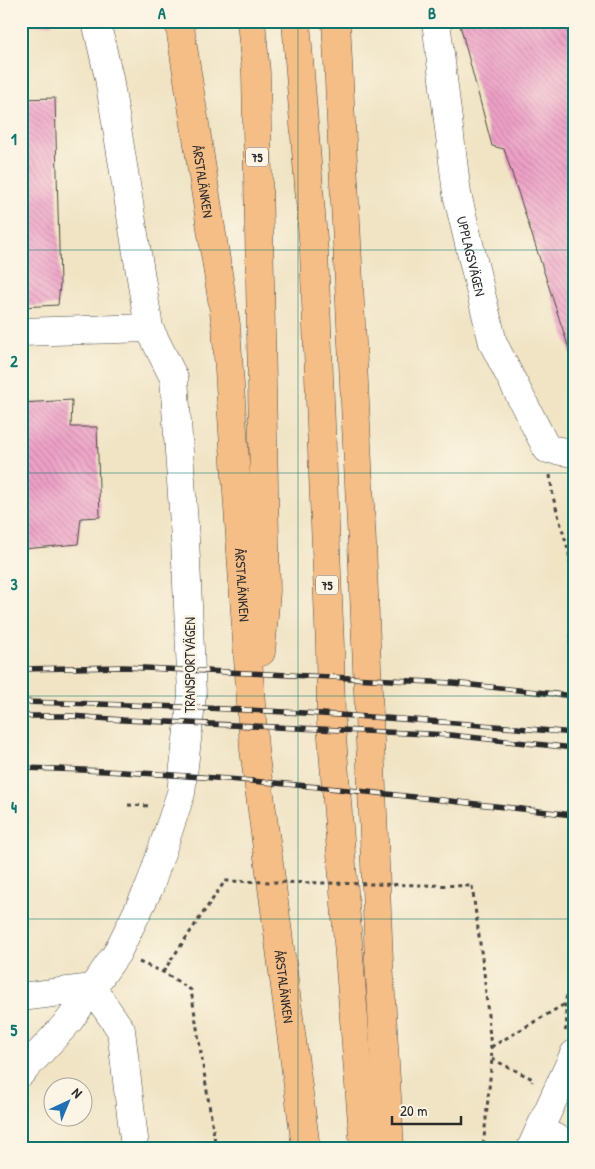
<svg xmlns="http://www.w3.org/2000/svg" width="595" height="1169" viewBox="0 0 595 1169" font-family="'Patrick Hand',sans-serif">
  <defs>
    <pattern id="building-back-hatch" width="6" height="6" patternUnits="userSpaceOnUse" patternTransform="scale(1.25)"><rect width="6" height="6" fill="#eea1c7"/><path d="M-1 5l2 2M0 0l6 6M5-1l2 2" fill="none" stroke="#c183a2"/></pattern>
  </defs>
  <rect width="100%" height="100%" fill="#fcf5e5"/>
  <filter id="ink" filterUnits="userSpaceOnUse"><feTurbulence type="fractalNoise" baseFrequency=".02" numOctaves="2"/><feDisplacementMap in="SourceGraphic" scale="10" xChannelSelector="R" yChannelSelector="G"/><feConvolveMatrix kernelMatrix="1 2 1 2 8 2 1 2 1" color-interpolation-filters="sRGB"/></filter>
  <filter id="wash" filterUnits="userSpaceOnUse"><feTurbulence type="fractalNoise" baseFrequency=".0096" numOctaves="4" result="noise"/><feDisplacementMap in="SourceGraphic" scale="20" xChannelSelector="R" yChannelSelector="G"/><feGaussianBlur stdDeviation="1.12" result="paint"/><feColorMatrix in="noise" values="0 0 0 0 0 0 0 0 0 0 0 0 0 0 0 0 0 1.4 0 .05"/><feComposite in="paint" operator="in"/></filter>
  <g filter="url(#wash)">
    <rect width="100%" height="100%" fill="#f0e4c5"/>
    <g id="blocks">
      <!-- building -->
      <g fill="url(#building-back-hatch)">
        <polygon points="21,21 52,21 52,24 21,26"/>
        <polygon points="459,21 574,21 574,364 504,149 492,146"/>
        <polygon points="55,98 60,284 58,305 21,307 21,99"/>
        <polygon points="72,400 71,427 97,427 100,517 81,518 78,544 24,549 21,561 21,403"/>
      </g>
    </g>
  </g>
  <g filter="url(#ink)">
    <use href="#blocks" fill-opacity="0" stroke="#494742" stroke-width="1"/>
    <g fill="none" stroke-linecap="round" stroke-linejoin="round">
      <defs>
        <g id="minor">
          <path id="s1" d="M436 21 457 194 493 343 547 449 574 453"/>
          <polyline points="21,332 149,328"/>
          <polyline points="92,988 121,1030 134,1139"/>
          <polyline points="21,997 92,988"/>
          <polyline points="21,1073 69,1021 117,953 150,886 181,793 192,695 185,539 174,378 149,328 109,78 96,21"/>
          <polyline points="540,1131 574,1146"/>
          <polyline points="531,1148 574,1054"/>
        </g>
        <g id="highway">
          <path id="s2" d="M179 21 226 325 254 749 306 1148"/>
          <polyline points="251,21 256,73 266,591 261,652"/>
          <polyline points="296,21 314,252 330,647 331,724 364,1148"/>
          <polyline points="336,21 362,544 379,961 390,1148"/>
        </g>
      </defs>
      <!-- minor casing -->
      <use href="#minor" stroke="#494742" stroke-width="29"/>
      <!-- highway casing -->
      <use href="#highway" stroke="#494742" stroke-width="29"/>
      <!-- path -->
      <g stroke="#494742" stroke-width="3" stroke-dasharray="4 4" stroke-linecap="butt">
        <polyline points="550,475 553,497 569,553 573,590 570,644 574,873"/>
        <polyline points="128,805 151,806"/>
        <polyline points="472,886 484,972 492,1059 483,1148"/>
        <polyline points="139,962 163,972 191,990 216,1148"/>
        <polyline points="163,972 171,960"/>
        <polyline points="565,1031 567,1026 565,1004 574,964"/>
        <polyline points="491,1047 565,1004"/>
        <polyline points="492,1059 533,1079 532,1082"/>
      </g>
      <!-- minor -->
      <use href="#minor" stroke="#fff" stroke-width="28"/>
      <!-- highway -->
      <use href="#highway" stroke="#f6be87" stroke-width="28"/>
      <defs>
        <g id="rail">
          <polyline points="21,669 124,667 453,683 574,696"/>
          <path d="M21 702C206 706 390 716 574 733"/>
          <polyline points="21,716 72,716 123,720 450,735 574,748"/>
          <path d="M21 768C206 772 390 794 574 815"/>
        </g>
      </defs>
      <!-- rail casing -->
      <use href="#rail" stroke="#2b2b2b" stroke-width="5.5"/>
      <!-- rail -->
      <use href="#rail" stroke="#fcf5e5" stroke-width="4" stroke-dasharray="11" stroke-linecap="butt"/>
      <!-- path-bridge -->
      <polyline stroke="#494742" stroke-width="3" stroke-dasharray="4 4" stroke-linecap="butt" points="171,960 225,881 472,886"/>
    </g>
  </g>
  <!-- grid -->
  <path fill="none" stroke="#0f766e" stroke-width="1" stroke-opacity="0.55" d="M298 21V1148M21 250H574M21 473H574M21 696H574M21 919H574"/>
  <g text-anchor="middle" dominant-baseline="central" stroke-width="5" stroke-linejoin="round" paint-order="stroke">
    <!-- shield labels -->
    <g fill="#fcf5e5" stroke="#6a6863" stroke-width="1">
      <rect x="246" y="147.5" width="22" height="19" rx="4"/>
      <rect x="316" y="575.5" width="22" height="19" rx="4"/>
    </g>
    <g font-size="12" font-weight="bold" fill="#2b2b2b">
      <text x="257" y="157">75</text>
      <text x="327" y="585">75</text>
    </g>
    <!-- street labels -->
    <g font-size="14" fill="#2b2b2b" stroke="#fcf5e5">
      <text stroke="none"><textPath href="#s2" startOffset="162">ÅRSTALÄNKEN</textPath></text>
      <text stroke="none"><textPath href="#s1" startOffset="238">UPPLAGSVÄGEN</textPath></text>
      <text stroke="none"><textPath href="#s2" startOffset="568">ÅRSTALÄNKEN</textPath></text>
      <text transform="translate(189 665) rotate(-90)">TRANSPORTVÄGEN</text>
      <text stroke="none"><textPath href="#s2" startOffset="972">ÅRSTALÄNKEN</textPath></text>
    </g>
  </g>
  <!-- margin -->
  <rect width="595" height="1169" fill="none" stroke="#fcf5e5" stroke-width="55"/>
  <!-- north arrow -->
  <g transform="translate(68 1102) rotate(44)"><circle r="24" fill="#fcf5e5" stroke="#a8a49b"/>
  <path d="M0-4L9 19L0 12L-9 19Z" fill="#1f6fb2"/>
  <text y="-8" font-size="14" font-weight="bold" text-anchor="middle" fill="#2b2b2b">N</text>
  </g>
  <!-- scale -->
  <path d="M392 1116v8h69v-8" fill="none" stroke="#2b2b2b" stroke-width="2.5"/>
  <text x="400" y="1116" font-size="15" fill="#2b2b2b" stroke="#fcf5e5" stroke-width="4" paint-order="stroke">20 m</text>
  <rect x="28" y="28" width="540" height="1114" fill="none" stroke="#0f766e" stroke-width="2"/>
  <g font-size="16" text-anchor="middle" font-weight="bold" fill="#0f766e">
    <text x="162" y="19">A</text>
    <text x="432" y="19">B</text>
    <text x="14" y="145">1</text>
    <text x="14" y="367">2</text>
    <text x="14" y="590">3</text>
    <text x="14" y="813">4</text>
    <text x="14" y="1036">5</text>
  </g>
</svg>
